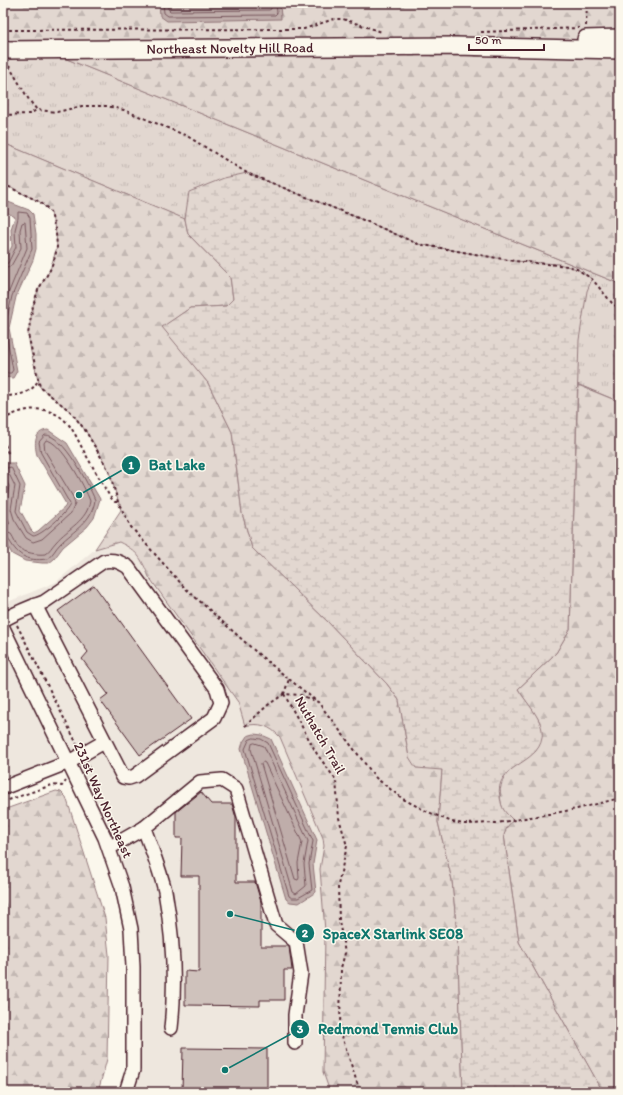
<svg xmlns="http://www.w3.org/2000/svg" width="623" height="1095" viewBox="0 0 623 1095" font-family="Itim,sans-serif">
  <defs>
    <pattern id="grass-tufts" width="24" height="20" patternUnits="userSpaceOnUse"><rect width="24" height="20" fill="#e2d7d0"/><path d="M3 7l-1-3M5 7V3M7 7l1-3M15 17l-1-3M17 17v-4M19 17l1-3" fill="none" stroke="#c3b8b3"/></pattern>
    <pattern id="forest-firs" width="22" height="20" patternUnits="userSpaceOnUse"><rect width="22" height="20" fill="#e2d7d0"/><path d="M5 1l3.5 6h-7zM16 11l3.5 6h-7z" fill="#c3b8b3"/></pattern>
    <pattern id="wetland-marsh" width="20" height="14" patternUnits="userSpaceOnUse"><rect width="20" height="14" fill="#e2d7d0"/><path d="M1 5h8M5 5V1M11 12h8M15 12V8" fill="none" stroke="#c3b8b3"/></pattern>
  </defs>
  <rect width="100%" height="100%" fill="#fbf7ec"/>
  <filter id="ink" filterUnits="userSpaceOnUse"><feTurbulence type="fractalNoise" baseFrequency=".025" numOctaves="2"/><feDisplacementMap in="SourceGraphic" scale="8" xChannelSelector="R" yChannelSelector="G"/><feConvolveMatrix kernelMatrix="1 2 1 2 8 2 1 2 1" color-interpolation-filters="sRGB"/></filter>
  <g filter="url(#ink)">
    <!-- built -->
    <polygon fill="#eee7de" points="119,542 133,548 143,563 149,577 238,702 245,725 254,723 264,725 274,730 280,737 323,838 324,846 320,869 325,931 323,1072 330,1092 126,1092 133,1070 122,887 69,763 3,788 3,604 56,582 95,549"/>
    <!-- grass -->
    <polygon fill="url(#grass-tufts)" stroke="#967b7e" points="3,33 620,284 620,402 3,143"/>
    <!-- forest -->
    <g fill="url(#forest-firs)" stroke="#967b7e">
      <polygon points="3,3 620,3 620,284 42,49 3,50"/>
      <path d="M3 143 185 219 188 234 230 277 233 299 226 306 190 308 163 327 208 383 232 432 242 513 252 548 328 622 387 684 399 700 409 757 442 770 438 822 452 880 457 934 463 1092H330L323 1072 325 931 320 869 324 846 323 838 280 737C270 726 259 722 245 726L238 702 149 577C141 558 138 551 119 542L95 549 121 510 109 471 99 452 85 430 71 412 40 387 31 352 28 334 33 306 38 290 50 270 57 247 56 233 51 213 40 202 3 184Z"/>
      <path d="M578 385 620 402V1092H603L519 942 504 835C508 825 505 821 503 811 493 776 511 769 536 751L540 722 518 689 556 653 570 629Z"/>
      <polygon points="56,791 61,792 66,797 105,918 109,955 107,1059 98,1092 3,1092 3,810"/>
    </g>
    <!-- wetland -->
    <path fill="url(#wetland-marsh)" stroke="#967b7e" d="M247 173 368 222 418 244 514 261 559 264 577 269 592 279 587 291 579 340 570 629 556 653 518 689C526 703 545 720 542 738 538 765 493 765 500 797 502 810 504 811 513 820L507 827 504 835 519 942 603 1092H463L457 934 452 880 438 822 442 770 416 768 409 757 399 700 387 684 328 622 252 548 242 513 232 432 208 383 162 327 190 308 226 306 233 299 230 277 188 234 185 219 189 192 224 178Z"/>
    <!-- water -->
    <g fill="#bfadaa" stroke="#907477">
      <polygon points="159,3 280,3 281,19 167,21 160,16"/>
      <polygon points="3,200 29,210 33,214 36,234 36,249 33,260 16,297 9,328 17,371 13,378 3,377 3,264 12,246 11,229 15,217 3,210"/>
      <path d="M48 430 67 443 100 499 94 518 87 527 63 547 54 559 49 563H42L25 561 12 554 3 537V469L5 463H14L25 486 20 510 31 530 34 533 38 531 65 507 66 504 37 455C34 444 34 431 48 430Z"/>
      <polygon points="254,734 262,735 271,739 317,840 313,864 316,892 299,903 290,902 286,899 241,749 243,742 247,736"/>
    </g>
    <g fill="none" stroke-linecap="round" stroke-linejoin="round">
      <!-- shore -->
      <g stroke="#79585e" stroke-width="1">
        <polyline points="163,3 164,13 168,16 275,15 277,13 276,3"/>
        <polyline points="168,3 168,9 170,11 269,10 271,9 271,3"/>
        <polyline points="174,3 176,5 265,3"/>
        <polyline points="3,265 8,263 16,247 15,230 18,218 18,212 27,213 30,218 32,249 12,296 5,328 13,370 11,373 3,373"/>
        <polyline points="3,270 11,266 21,248 20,230 22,223 25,222 27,248 8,294 3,313"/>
        <path d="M3 469 11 467 20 486 16 511 27 532 33 536C41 536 68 512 70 504L41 453 39 442 45 435C63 434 89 485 95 500 92 522 74 530 60 544 55 549 53 555 47 559 26 562 17 555 8 538L3 536"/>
        <path d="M3 474H9L15 486 11 509 14 519 26 538 33 542 42 539 71 513 75 504 73 497 45 451 44 443 46 440C61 441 85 487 90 501 87 521 68 528 56 542 52 546 50 551 45 554 38 555 25 553 19 548 16 545 14 538 11 534L3 531"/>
        <polyline points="3,480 6,480 9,486 5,512 10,523 8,525 3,525"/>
        <polygon points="254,738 261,739 268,743 313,841 309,864 312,890 298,898 292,898 289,896 245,749 249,740"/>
        <polygon points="255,743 264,746 308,841 304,864 306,886 296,894 293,892 251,749 252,744"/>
        <polygon points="263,762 265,763 302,842 298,863 299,878 298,880 295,879 261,764"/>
      </g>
    </g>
    <!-- building -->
    <g fill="#cfc2bc" stroke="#4a1f2b">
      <polygon points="94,585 191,719 140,755 100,700 108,694 82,659 88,652 58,611"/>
      <polygon points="201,792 211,804 232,804 236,818 236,882 255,882 261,902 261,946 289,946 292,970 284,970 284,1000 260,1000 260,1006 185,1005 185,971 199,972 199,876 181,876 182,838 176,838 176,812"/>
      <polygon points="183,1048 267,1049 267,1092 182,1092"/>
    </g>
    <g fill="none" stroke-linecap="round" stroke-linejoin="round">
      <defs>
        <g id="minor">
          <path d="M3 620C16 613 30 607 44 602L104 561C114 559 120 562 128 567L217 689 221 703 214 718 135 776 129 778 123 777 35 605"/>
          <polyline points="3,628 105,838 122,887 131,929 133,967 133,1070 126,1092"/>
          <polyline points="3,788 69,762 104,742"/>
          <polyline points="144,828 200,782 222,780 236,789 276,925 296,942 301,973 295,1015 295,1043"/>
          <path d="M109 848 144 828C151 848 160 870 165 891 173 936 176 982 171 1028"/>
        </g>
        <g id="major">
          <polyline points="586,39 620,38"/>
          <path id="s1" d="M3 50 456 46 620 50"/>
        </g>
      </defs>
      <!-- minor casing -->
      <use href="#minor" stroke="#4a1f2b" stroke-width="16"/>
      <!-- major casing -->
      <use href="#major" stroke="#4a1f2b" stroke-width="20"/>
      <!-- path -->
      <g stroke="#4a1f2b" stroke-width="2" stroke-dasharray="3 3" stroke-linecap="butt">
        <polyline points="586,26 587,3"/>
        <polyline points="3,30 304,29 334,19 343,19 382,32"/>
        <polyline points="481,32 579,28"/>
        <polyline points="9,66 29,100 37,110 57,112 82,106 107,106 124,110 187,136 247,173 368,222 418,244 514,261 568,266 577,269 592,279 612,303 620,309"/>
        <polyline points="3,115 29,114 37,110"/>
        <polyline points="3,184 40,202 47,208 51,213 56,233 57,247 55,257 50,270 38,290 33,306 28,334 40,387 71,412 85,430 109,471 118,502 131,527 184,587 257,653 289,679 284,694"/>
        <path d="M3 396C16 396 31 394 37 382"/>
        <path d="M3 420C24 406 52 404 69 425 76 434 80 445 86 455 94 469 102 483 110 497L115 502H118"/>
        <polyline points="3,439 9,456"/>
        <polyline points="3,598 7,605"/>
        <polyline points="17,625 77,744"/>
        <polyline points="289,679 315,700"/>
        <polyline points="284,694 317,754 336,780 339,818 347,846 338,885 339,921 345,953 341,968 340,1030 360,1092"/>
        <polyline points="245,726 268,705 284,694 300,695 318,702 376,778 403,799 426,811 452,822 464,824 497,823 577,809 620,798"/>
        <polyline points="84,771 89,768 88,764"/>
        <polyline points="3,802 52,785 62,786 66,781"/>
      </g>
      <!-- minor -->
      <use href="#minor" stroke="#fbf7ec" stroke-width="13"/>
      <!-- major -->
      <use href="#major" stroke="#fbf7ec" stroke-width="17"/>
    </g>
  </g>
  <g text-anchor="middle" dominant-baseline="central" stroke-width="3" stroke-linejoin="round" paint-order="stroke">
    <!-- street labels -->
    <g font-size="14" fill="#4a1f2b" stroke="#fbf7ec">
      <text stroke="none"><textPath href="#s1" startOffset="227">Northeast Novelty Hill Road</textPath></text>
      <text transform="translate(320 735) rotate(60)">Nuthatch Trail</text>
      <text transform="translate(103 800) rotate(66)">231st Way Northeast</text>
    </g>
  </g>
  <!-- callouts -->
  <path fill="none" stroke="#0f766e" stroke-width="1.5" d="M79 495L131 465M230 914L305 933M225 1070L300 1029"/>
  <g fill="#0f766e" stroke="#fbf7ec" stroke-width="1.5">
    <circle cx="79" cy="495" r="4"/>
    <circle cx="230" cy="914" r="4"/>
    <circle cx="225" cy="1070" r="4"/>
    <circle cx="131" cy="465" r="10"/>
    <circle cx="305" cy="933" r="10"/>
    <circle cx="300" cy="1029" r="10"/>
  </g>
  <g font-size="12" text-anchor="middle" font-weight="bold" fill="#fff">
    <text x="131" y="469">1</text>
    <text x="305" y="937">2</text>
    <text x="300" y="1033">3</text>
  </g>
  <g font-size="15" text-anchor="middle" font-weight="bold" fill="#0f766e" stroke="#fbf7ec" stroke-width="3" stroke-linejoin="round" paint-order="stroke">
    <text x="177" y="470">Bat Lake</text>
    <text x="393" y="939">SpaceX Starlink SE08</text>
    <text x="388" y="1034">Redmond Tennis Club</text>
  </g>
  <!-- margin -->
  <rect width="623" height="1095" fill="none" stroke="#fbf7ec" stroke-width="16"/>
  <rect x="8" y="8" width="607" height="1079" fill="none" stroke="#4a1f2b" stroke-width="1.5" filter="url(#ink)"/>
  <!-- scale -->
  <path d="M469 44v6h75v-6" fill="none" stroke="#4a1f2b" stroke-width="2"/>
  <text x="475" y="44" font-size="12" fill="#4a1f2b" stroke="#fbf7ec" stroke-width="3" paint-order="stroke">50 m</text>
</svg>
